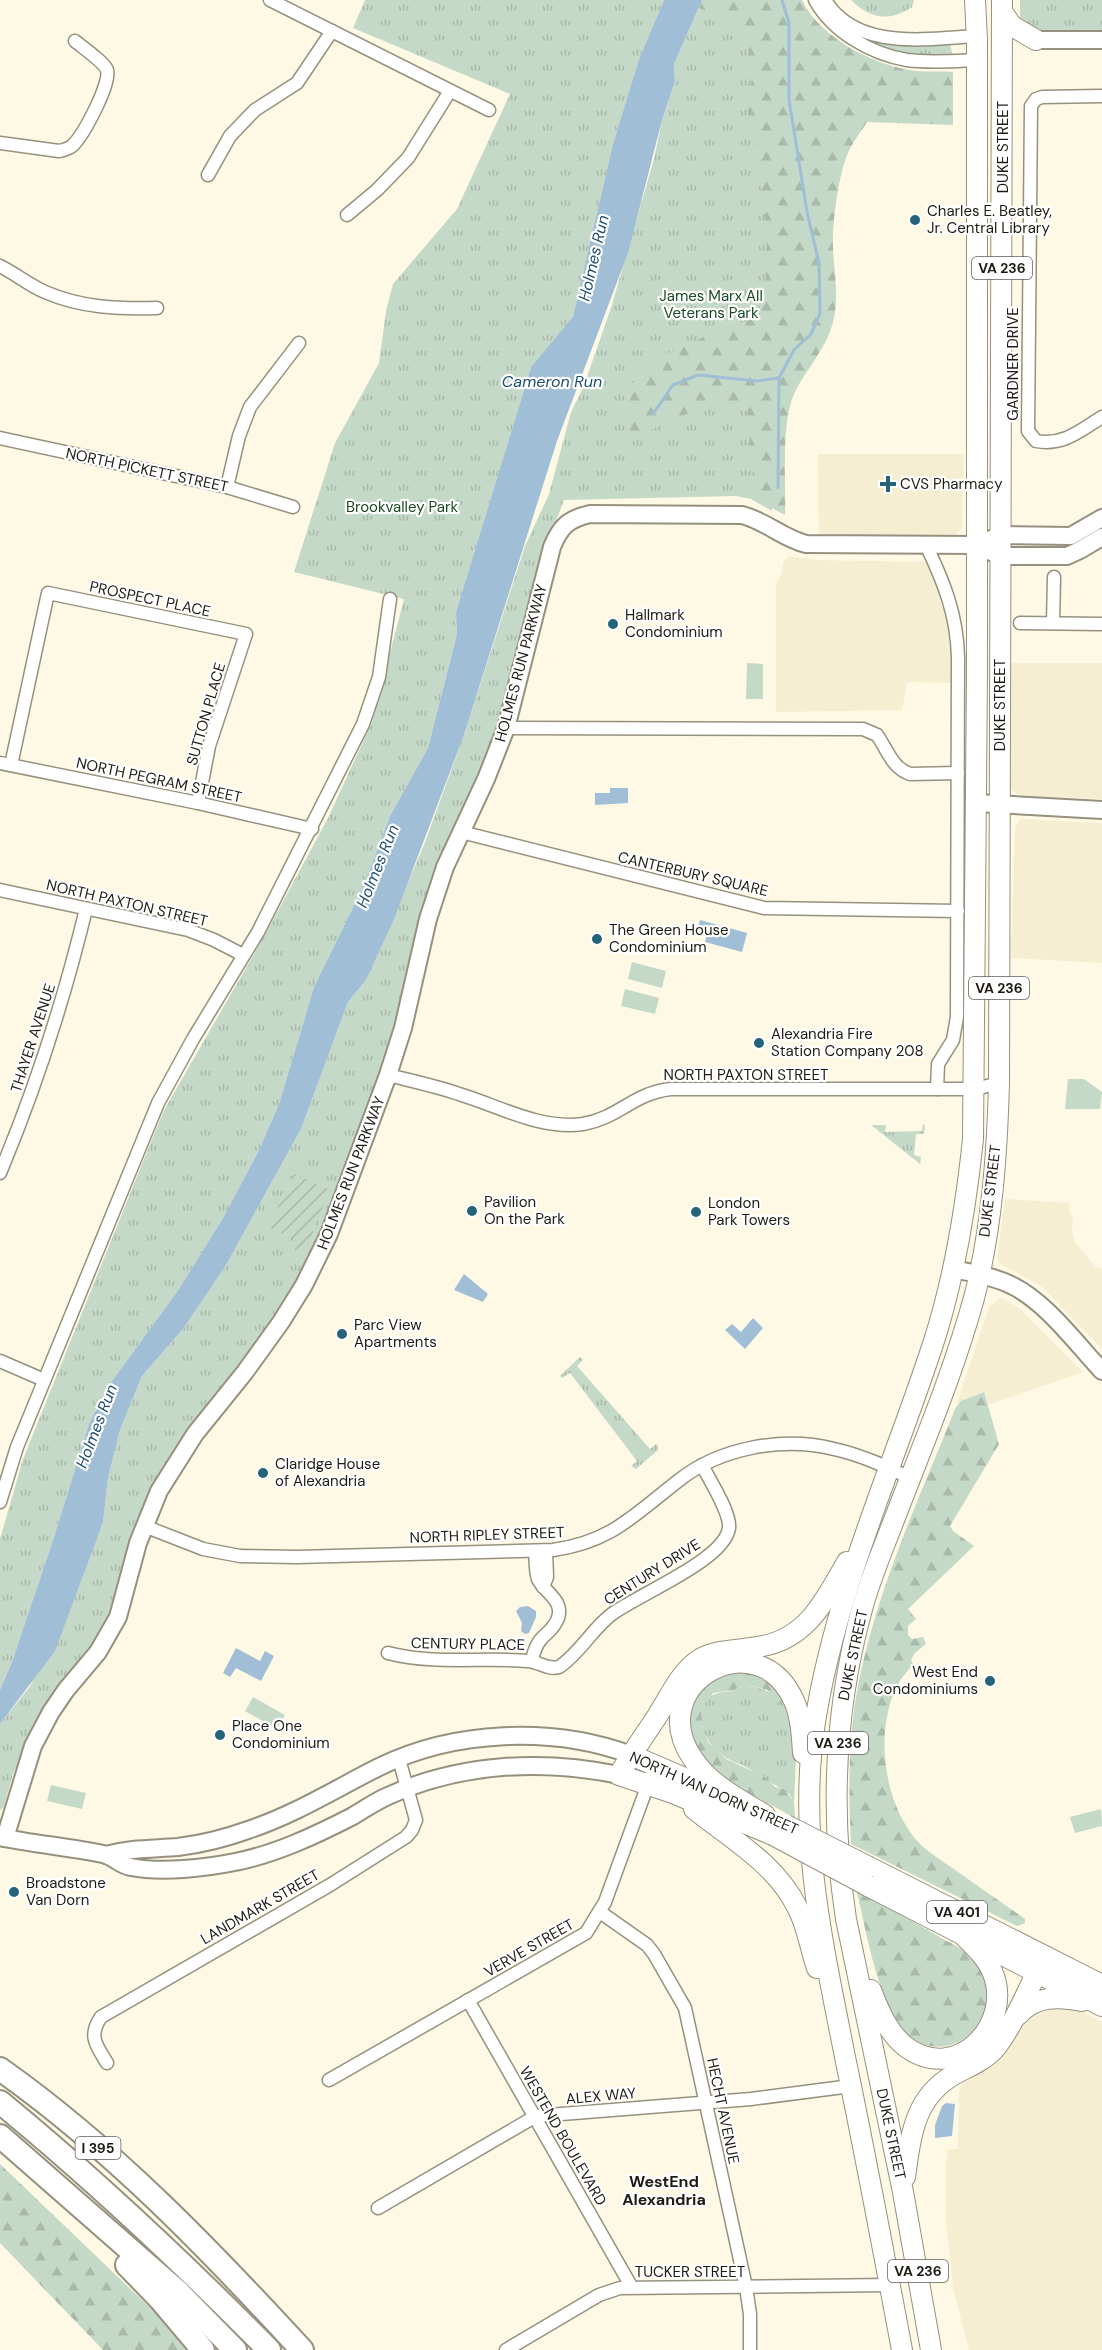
<svg xmlns="http://www.w3.org/2000/svg" width="1102" height="2350" font-family="'DM Sans',sans-serif">
  <defs>
    <pattern id="grass-tufts" width="24" height="20" patternUnits="userSpaceOnUse" patternTransform="scale(1.5)"><rect width="24" height="20" fill="#c5d9c8"/><path d="M3 7l-1-3M5 7V3M7 7l1-3M15 17l-1-3M17 17v-4M19 17l1-3" fill="none" stroke="#a9baab"/></pattern>
    <pattern id="forest-firs" width="22" height="20" patternUnits="userSpaceOnUse" patternTransform="scale(1.5)"><rect width="22" height="20" fill="#c5d9c8"/><path d="M5 1l3.5 6h-7zM16 11l3.5 6h-7z" fill="#a9baab"/></pattern>
    <pattern id="garden-furrows" width="10" height="10" patternUnits="userSpaceOnUse" patternTransform="scale(1.5)"><rect width="10" height="10" fill="#c5d9c8"/><path d="M-1 1l2-2M0 10L10 0M9 11l2-2" fill="none" stroke="#a9baab"/></pattern>
  </defs>
  <rect width="100%" height="100%" fill="#fef9e4"/>
  <g fill="#f5eed2">
    <polygon points="818,454 964,454 962,528 955,536 819,536"/>
    <polygon points="789,556 817,560 926,562 938,586 948,621 951,641 951,683 907,682 902,710 776,712 776,585 781,575 784,561"/>
    <polygon points="1007,663 1102,663 1102,799 1021,796 1013,792 1007,783"/>
    <polygon points="1021,819 1102,823 1102,963 1011,958 1015,827"/>
    <polygon points="1005,1199 1069,1203 1069,1212 1073,1218 1072,1231 1075,1242 1096,1267 1102,1269 1102,1349 1042,1287 999,1263 997,1257"/>
    <polygon points="1000,1298 1006,1300 1019,1308 1083,1372 988,1405 983,1392 961,1401 955,1409 989,1307"/>
    <polygon points="1054,2007 1079,2010 1102,2022 1102,2350 969,2350 953,2288 946,2221 946,2164 948,2149 958,2149 959,2092 963,2081 1030,2016 1041,2010"/>
  </g>
  <g fill="url(#grass-tufts)">
    <polygon points="365,0 664,0 639,59 613,144 573,318 531,367 456,612 457,634 428,748 390,816 364,885 314,987 279,1104 258,1152 223,1218 179,1289 107,1388 89,1424 54,1537 12,1662 0,1690 0,1539 23,1459 163,1112 266,933 328,818 372,722 404,599 294,572 335,443 379,363 386,311 393,284 457,209 510,94 353,28"/>
    <polygon points="702,0 798,0 773,378 772,511 751,499 736,496 564,500 542,559 499,725 479,779 441,857 430,888 398,1024 330,1213 305,1268 273,1326 173,1452 146,1500 108,1618 87,1652 41,1713 13,1774 4,1806 0,1811 0,1724 31,1685 103,1522 108,1478 120,1430 142,1376 183,1329 225,1267 301,1129 348,1002 366,980 424,845 464,735 525,546 549,494 571,412 583,388 611,308 654,159 662,120 675,81 674,64"/>
    <path d="M851 0H914L912 7C889 22 870 19 851 0Z"/>
    <polygon points="1020,0 1102,0 1102,31 1032,31 1020,19"/>
    <polygon points="865,37 950,43 953,57 925,56 890,52 863,40"/>
    <polygon points="923,1124 925,1125 924,1134 916,1134 914,1155 921,1157 920,1164 871,1125 886,1125 885,1132 922,1131"/>
    <polygon points="580,1357 583,1360 577,1366 650,1449 656,1444 658,1446 658,1450 636,1469 631,1466 637,1461 570,1373 562,1378 560,1376"/>
    <path d="M744 1686C762 1685 778 1696 790 1708L796 1757 794 1802C792 1799 791 1797 789 1794 787 1792 745 1766 742 1765 720 1758 702 1741 701 1717 701 1695 715 1693 731 1691 736 1690 740 1687 744 1686Z"/>
  </g>
  <g fill="url(#forest-firs)">
    <path d="M702 0H802C820 38 875 66 916 71 928 72 941 71 953 72V125L867 122C860 133 850 146 846 158 838 179 832 225 833 248 834 269 838 290 835 312 829 353 799 372 790 406 782 437 786 482 785 515L755 499 747 411 724 406 689 413 628 440 622 406 634 382 652 361 719 330 757 318 765 288 767 249 763 196 748 111 752 74 746 34 725 19 699 8Z"/>
    <path d="M984 1392 999 1444 950 1526 953 1531 974 1546 908 1609 916 1619 908 1626V1635L912 1639 923 1637 926 1644 915 1653 911 1660 913 1664C909 1670 903 1676 899 1682 873 1729 883 1807 921 1845 932 1855 946 1863 958 1872 980 1888 1003 1903 1025 1919V1923L1017 1926 851 1844C849 1799 848 1755 854 1711 869 1605 916 1507 955 1409L961 1401Z"/>
    <path d="M744 1671C766 1678 771 1683 784 1702L780 1704 774 1701 768 1690 752 1686H744L734 1690 713 1693 704 1704 701 1711 703 1729 708 1742 726 1759 767 1778 775 1787 784 1789 794 1802 795 1818 727 1781 697 1756 686 1711 712 1676Z"/>
    <path d="M856 1889C885 1905 914 1922 943 1939 953 1945 970 1951 977 1961 980 1964 981 1970 983 1973 1006 2030 936 2074 901 2027 876 1994 866 1929 856 1889Z"/>
    <polygon points="0,2164 165,2322 188,2350 103,2350 0,2243"/>
  </g>
  <polygon fill="url(#garden-furrows)" points="294,1174 329,1189 305,1253 294,1250 298,1241 268,1227"/>
  <g fill="#c5d9c8">
    <polygon points="747,663 763,664 763,699 746,699"/>
    <polygon points="632,962 666,971 662,988 628,979"/>
    <polygon points="625,989 659,998 655,1014 621,1006"/>
    <polygon points="1068,1079 1084,1079 1102,1092 1100,1109 1065,1109"/>
    <polygon points="253,1697 285,1715 277,1729 245,1711"/>
    <polygon points="51,1785 86,1793 82,1809 47,1801"/>
    <polygon points="1101,1809 1102,1826 1075,1833 1070,1817"/>
  </g>
  <g fill="#a0bed6">
    <polygon points="664,0 702,0 674,64 675,81 662,120 628,253 557,441 464,735 394,919 366,980 348,1002 301,1129 225,1267 183,1329 142,1376 120,1430 108,1478 103,1522 55,1651 0,1724 0,1690 12,1662 54,1537 89,1424 107,1388 179,1289 223,1218 258,1152 279,1104 314,987 364,885 390,816 428,748 457,634 456,612 531,367 573,317 613,144 639,59"/>
    <polygon points="610,788 628,788 628,803 595,805 595,793 610,793"/>
    <polygon points="700,920 747,933 742,952 705,942 707,933 697,930"/>
    <polygon points="464,1274 488,1294 483,1302 454,1290"/>
    <polygon points="753,1318 763,1328 745,1349 725,1330 732,1324 741,1332"/>
    <polygon points="528,1606 536,1611 536,1617 529,1633 525,1634 521,1631 522,1623 516,1611 520,1607"/>
    <polygon points="236,1648 260,1661 265,1651 274,1656 261,1681 236,1668 230,1677 223,1673"/>
    <polygon points="946,2103 955,2104 952,2136 935,2138 935,2125 942,2106"/>
  </g>
  <g fill="none" stroke-linecap="round" stroke-linejoin="round">
    <g stroke="#a0bed6" stroke-width="3">
      <polyline points="653,414 673,385 698,375 757,381 778,378"/>
      <polyline points="778,488 779,378 794,350 811,334 820,314 819,263 807,212 789,100 789,23 782,0"/>
    </g>
    <g stroke="#96917e" stroke-width="15">
      <g id="street">
        <polyline points="270,0 489,110"/>
        <path d="M815 0C833 32 871 54 907 60 929 63 954 61 977 60"/>
        <path d="M825 0C856 51 925 39 977 36"/>
        <path d="M1102 96 1042 97 1036 99 1031 106 1028 431 1036 441C1063 446 1080 431 1102 417"/>
        <path d="M0 143 59 151C64 150 68 149 72 146 83 136 111 84 107 70 104 62 82 47 75 41"/>
        <polyline points="208,175 230,136 255,110 297,83 332,31"/>
        <polyline points="347,215 377,190 408,158 450,91"/>
        <path d="M0 266C16 274 29 285 45 292 82 308 118 309 157 308"/>
        <polyline points="0,438 227,487 293,507"/>
        <polyline points="227,487 239,436 250,407 299,343"/>
        <path d="M926 545C944 582 957 615 958 657L957 1017 953 1040 938 1064 937 1089"/>
        <polyline points="1020,623 1102,624"/>
        <polyline points="1053,623 1054,577"/>
        <path d="M506 728 863 729 877 735C887 749 892 768 910 774L958 773"/>
        <polyline points="0,763 198,803 312,829"/>
        <polyline points="11,765 48,593 246,634 209,746 198,803"/>
        <polyline points="461,832 764,908 958,911"/>
        <polyline points="0,890 188,930 214,940 243,955"/>
        <path d="M388 1075C412 1081 436 1086 459 1094 499 1106 540 1130 583 1124 619 1118 633 1093 671 1089H975L999 1083"/>
        <path d="M0 1173C36 1087 64 1000 86 909"/>
        <polyline points="0,1361 44,1380"/>
        <polyline points="0,1502 17,1447 158,1103 193,1039 258,932 363,724 379,677 390,599"/>
        <path d="M144 1526 203 1549 240 1556 297 1557 553 1550C611 1542 634 1515 678 1481 719 1448 782 1436 834 1449 861 1455 885 1466 910 1478"/>
        <polyline points="543,1587 547,1577 546,1551"/>
        <path d="M388 1653C434 1665 482 1657 528 1661 540 1662 547 1670 559 1667 580 1653 592 1629 612 1614 637 1595 725 1560 729 1528 731 1513 709 1479 702 1465"/>
        <path d="M532 1661C537 1632 551 1637 558 1618 564 1600 544 1592 538 1579 535 1571 536 1559 535 1551"/>
        <polyline points="600,1912 647,1945 654,1954 685,2008 746,2287 750,2314 750,2350"/>
        <polyline points="468,2000 631,2286"/>
        <path d="M107 2063C96 2045 88 2036 101 2017L330 1885 406 1837 412 1830 416 1820 399 1759"/>
        <polyline points="329,2080 586,1933 605,1902 655,1765"/>
        <polyline points="378,2208 536,2116 751,2099 851,2086"/>
        <polyline points="506,2350 599,2295 620,2288 890,2285"/>
      </g>
    </g>
    <g stroke="#96917e" stroke-width="20">
      <g id="secondary">
        <polyline points="1036,40 1102,40"/>
        <polyline points="989,551 1000,556 1067,556 1080,550 1102,537"/>
        <polyline points="976,803 1102,810"/>
        <path d="M953 1269C972 1273 993 1276 1011 1285 1045 1301 1076 1343 1102 1371"/>
        <path d="M0 1837C34 1844 69 1847 103 1854 113 1856 121 1866 131 1867 162 1873 205 1868 235 1862 276 1854 316 1835 353 1816 365 1809 376 1801 388 1796 460 1763 543 1759 619 1775"/>
        <path d="M5 1838 33 1746 51 1712 66 1690 98 1652 118 1617 138 1543 159 1491 195 1434 245 1372 281 1322 304 1285 329 1234 388 1075 403 1028 428 919 445 867 486 779 506 728 552 547C560 527 568 519 590 514L742 515C766 521 782 538 806 544L977 545 1001 535 1071 536 1102 518"/>
        <path d="M106 1855C131 1848 153 1849 178 1847 202 1844 226 1838 248 1830 296 1814 335 1789 379 1767 454 1730 553 1726 631 1755"/>
      </g>
    </g>
    <g stroke="#96917e" stroke-width="22">
      <g id="primary">
        <polyline points="1003,13 1012,26 1036,40"/>
        <polyline points="631,1755 717,1792"/>
        <path d="M694 1809C730 1838 776 1864 797 1907 807 1925 810 1948 817 1968"/>
        <path d="M765 1815C739 1799 710 1785 693 1759 641 1684 759 1617 795 1703 801 1719 802 1736 803 1753"/>
        <path d="M773 1835 673 1793 619 1775C630 1756 642 1739 654 1721 668 1701 679 1672 700 1659 720 1648 742 1651 763 1646 809 1637 826 1598 847 1562"/>
        <polyline points="869,1867 1102,1985"/>
        <polyline points="868,1886 1102,2006"/>
        <path d="M871 1990C879 2011 888 2033 906 2047 957 2085 1015 2023 992 1971 986 1957 974 1946 963 1935"/>
        <path d="M1018 2015C1035 1996 1058 1996 1082 2001"/>
        <path d="M905 2177C911 2135 914 2097 955 2074 970 2066 986 2060 997 2046 1017 2019 1029 1986 1045 1956"/>
        <path d="M902 2350C884 2254 866 2158 846 2062 824 1949 797 1838 815 1722 836 1590 893 1467 934 1341 955 1275 966 1207 973 1139L977 672V40L975 0"/>
        <path d="M931 2350 903 2192 846 1919C830 1815 834 1711 862 1609 870 1579 883 1549 894 1520 922 1447 953 1374 974 1298 992 1228 997 1155 999 1083L1002 0"/>
      </g>
    </g>
    <g stroke="#96917e" stroke-width="26">
      <g id="highway">
        <path d="M0 2069C113 2149 209 2249 302 2350"/>
        <path d="M0 2102C95 2180 183 2263 269 2350"/>
        <polyline points="0,2136 177,2291 235,2350"/>
        <polyline points="127,2265 160,2299 203,2350"/>
      </g>
    </g>
    <use href="#street" stroke="#fff" stroke-width="12"/>
    <use href="#secondary" stroke="#fff" stroke-width="16"/>
    <use href="#primary" stroke="#fff" stroke-width="20"/>
    <use href="#highway" stroke="#fff" stroke-width="22"/>
    <g stroke="#96917e" stroke-width="22" stroke-linecap="butt">
      <g id="primary-bridge">
        <polyline points="786,1825 869,1867"/>
        <polyline points="773,1835 868,1886"/>
      </g>
    </g>
    <use href="#primary-bridge" stroke="#fff" stroke-width="20"/>
  </g>
  <g fill="#256379" stroke="#fff" stroke-width="2">
    <circle cx="915" cy="220" r="6"/>
    <path d="M885 475h6v6h6v6h-6v6h-6v-6h-6v-6h6z"/>
    <circle cx="613" cy="624" r="6"/>
    <circle cx="597" cy="939" r="6"/>
    <circle cx="759" cy="1043" r="6"/>
    <circle cx="472" cy="1211" r="6"/>
    <circle cx="696" cy="1212" r="6"/>
    <circle cx="342" cy="1334" r="6"/>
    <circle cx="263" cy="1473" r="6"/>
    <circle cx="990" cy="1681" r="6"/>
    <circle cx="220" cy="1735" r="6"/>
    <circle cx="14" cy="1892" r="6"/>
  </g>
  <g text-anchor="middle" stroke-width="4.5" stroke-linejoin="round" paint-order="stroke">
    <g fill="#fff" stroke="#615f5a" stroke-width="1.5">
      <rect x="972" y="257" width="60" height="22" rx="4.5"/>
      <rect x="969" y="977" width="60" height="22" rx="4.5"/>
      <rect x="808" y="1732" width="60" height="22" rx="4.5"/>
      <rect x="927" y="1901" width="60" height="22" rx="4.5"/>
      <rect x="75.5" y="2137" width="45" height="22" rx="4.5"/>
      <rect x="888" y="2260" width="60" height="22" rx="4.5"/>
    </g>
    <g font-size="14" font-weight="bold" fill="#1d1b13">
      <text x="1002" y="273">VA 236</text>
      <text x="999" y="993">VA 236</text>
      <text x="838" y="1748">VA 236</text>
      <text x="957" y="1917">VA 401</text>
      <text x="98" y="2153">I 395</text>
      <text x="918" y="2276">VA 236</text>
    </g>
    <g font-size="15" fill="#1d1b13" stroke="#fff">
      <text transform="translate(1003 147) rotate(-90)" y="5">DUKE STREET</text>
      <text transform="translate(1013 364) rotate(-90)" y="5">GARDNER DRIVE</text>
      <text transform="translate(147 470) rotate(12)" y="5">NORTH PICKETT STREET</text>
      <text transform="translate(150 599) rotate(12)" y="5">PROSPECT PLACE</text>
      <text transform="translate(521 663) rotate(-75)" y="5">HOLMES RUN PARKWAY</text>
      <text transform="translate(1000 705) rotate(-90)" y="5">DUKE STREET</text>
      <text transform="translate(206 714) rotate(-74)" y="5">SUTTON PLACE</text>
      <text transform="translate(159 780) rotate(12)" y="5">NORTH PEGRAM STREET</text>
      <text transform="translate(693 874) rotate(13)" y="5">CANTERBURY SQUARE</text>
      <text transform="translate(127 903) rotate(13)" y="5">NORTH PAXTON STREET</text>
      <text transform="translate(33 1038) rotate(-72)" y="5">THAYER AVENUE</text>
      <text x="746" y="1080">NORTH PAXTON STREET</text>
      <text transform="translate(351 1173) rotate(-69)" y="5">HOLMES RUN PARKWAY</text>
      <text transform="translate(990 1191) rotate(-83)" y="5">DUKE STREET</text>
      <text transform="translate(487 1535) rotate(-2)" y="5">NORTH RIPLEY STREET</text>
      <text transform="translate(652 1572) rotate(-32)" y="5">CENTURY DRIVE</text>
      <text transform="translate(468 1644) rotate(1)" y="5">CENTURY PLACE</text>
      <text transform="translate(853 1655) rotate(-78)" y="5">DUKE STREET</text>
      <text transform="translate(714 1793) rotate(24)" y="5">NORTH VAN DORN STREET</text>
      <text transform="translate(260 1907) rotate(-30)" y="5">LANDMARK STREET</text>
      <text transform="translate(529 1948) rotate(-30)" y="5">VERVE STREET</text>
      <text transform="translate(601 2096) rotate(-5)" y="5">ALEX WAY</text>
      <text transform="translate(723 2111) rotate(78)" y="5">HECHT AVENUE</text>
      <text transform="translate(891 2134) rotate(78)" y="5">DUKE STREET</text>
      <text transform="translate(563 2136) rotate(60)" y="5">WESTEND BOULEVARD</text>
      <text x="690" y="2277">TUCKER STREET</text>
    </g>
    <g font-size="15" fill="#1d1b13" stroke="#fff" text-anchor="start">
      <text x="927" y="216">Charles E. Beatley,<tspan x="927" dy="17">Jr. Central Library</tspan></text>
      <text x="900" y="489">CVS Pharmacy</text>
      <text x="625" y="620">Hallmark<tspan x="625" dy="17">Condominium</tspan></text>
      <text x="609" y="935">The Green House<tspan x="609" dy="17">Condominium</tspan></text>
      <text x="771" y="1039">Alexandria Fire<tspan x="771" dy="17">Station Company 208</tspan></text>
      <text x="484" y="1207">Pavilion<tspan x="484" dy="17">On the Park</tspan></text>
      <text x="708" y="1208">London<tspan x="708" dy="17">Park Towers</tspan></text>
      <text x="354" y="1330">Parc View<tspan x="354" dy="17">Apartments</tspan></text>
      <text x="275" y="1469">Claridge House<tspan x="275" dy="17">of Alexandria</tspan></text>
      <text x="978" y="1677" text-anchor="end">West End<tspan x="978" dy="17">Condominiums</tspan></text>
      <text x="232" y="1731">Place One<tspan x="232" dy="17">Condominium</tspan></text>
      <text x="26" y="1888">Broadstone<tspan x="26" dy="17">Van Dorn</tspan></text>
    </g>
    <g font-size="15" fill="#1a4724" stroke="#fff">
      <text x="711" y="301">James Marx All<tspan x="711" dy="17">Veterans Park</tspan></text>
      <text x="402" y="512">Brookvalley Park</text>
    </g>
    <g font-size="16" font-style="italic" fill="#1c4d6f" stroke="#fff">
      <text transform="translate(593 258) rotate(-77)" y="6">Holmes Run</text>
      <text x="552" y="387">Cameron Run</text>
      <text transform="translate(377 866) rotate(-68)" y="6">Holmes Run</text>
      <text transform="translate(96 1426) rotate(-69)" y="6">Holmes Run</text>
    </g>
    <g font-size="16" font-weight="bold" fill="#1d1b13" stroke="#fff">
      <text x="664" y="2187">WestEnd<tspan x="664" dy="18">Alexandria</tspan></text>
    </g>
  </g>
</svg>
